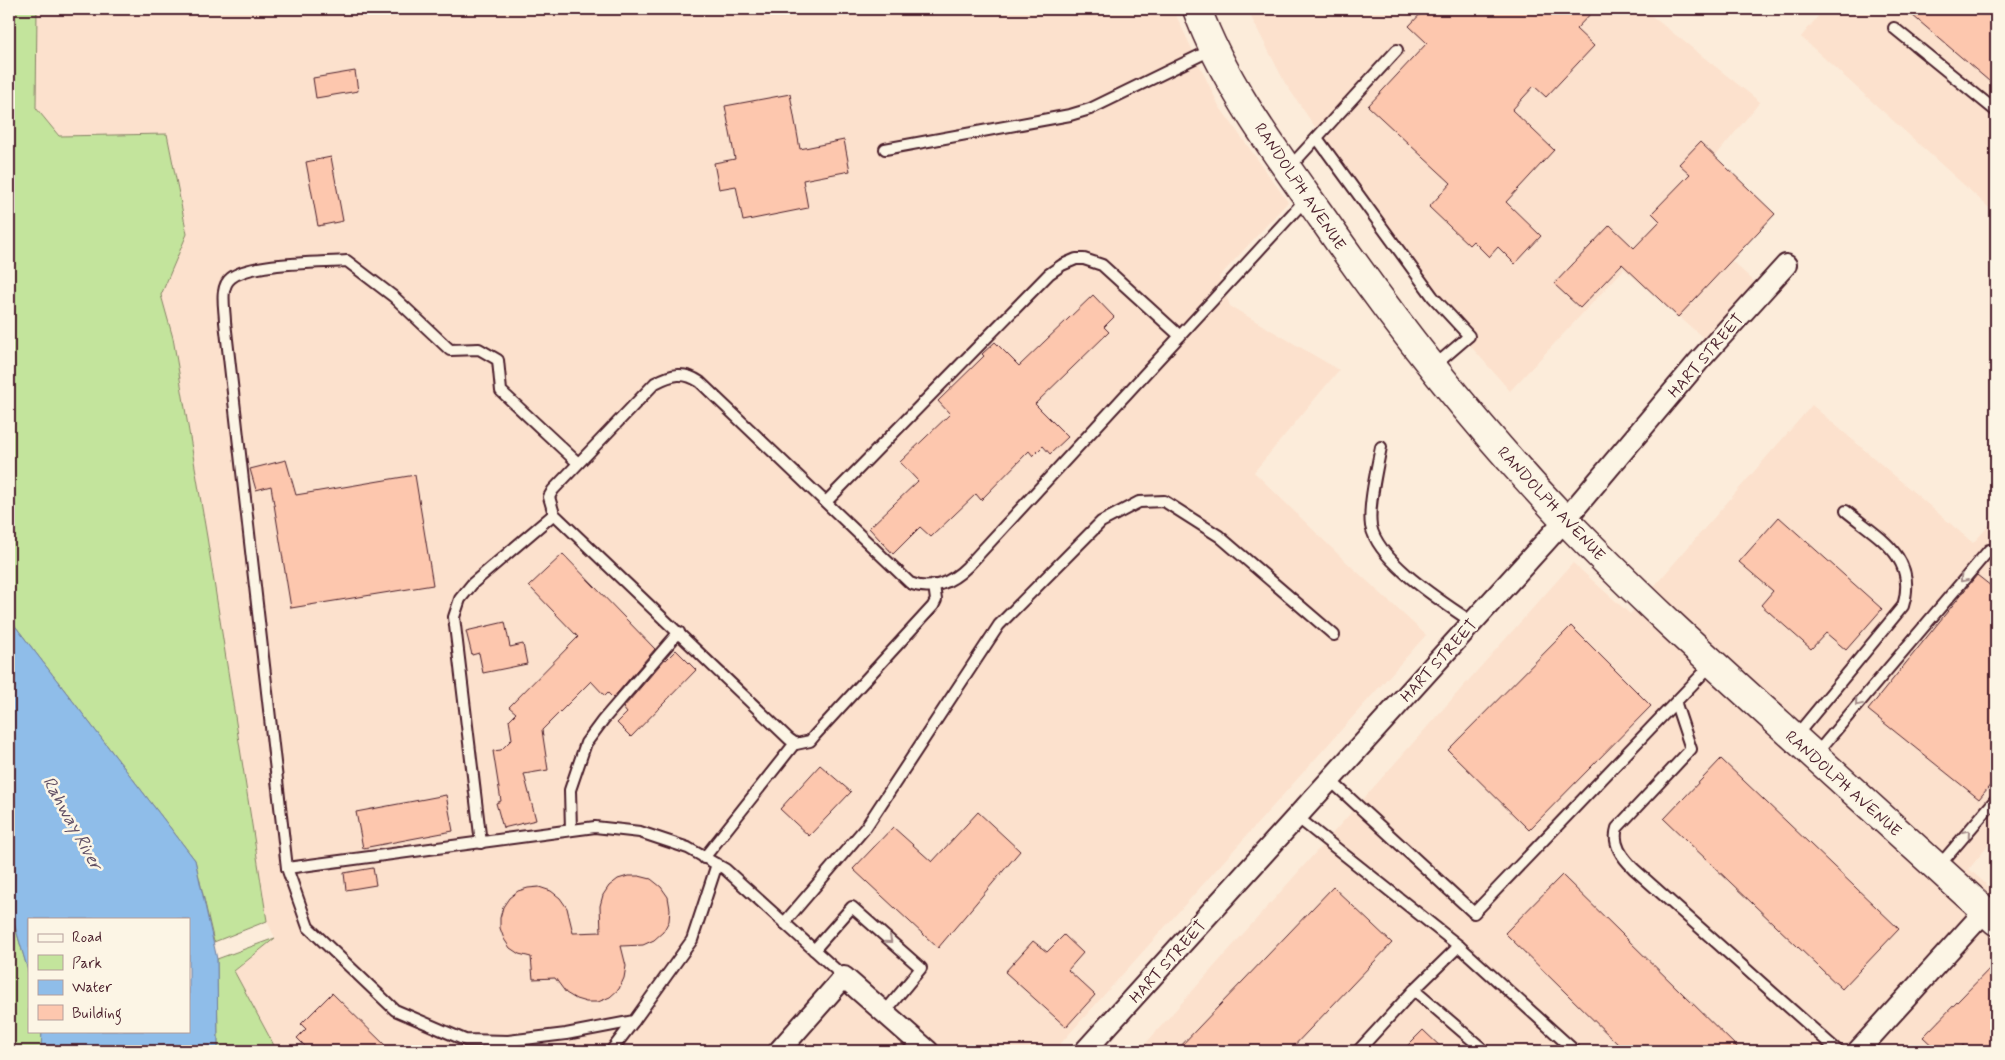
<svg xmlns="http://www.w3.org/2000/svg" width="2005" height="1060" font-family="Mynerve,sans-serif">
  <rect width="100%" height="100%" fill="#fcecda"/>
  <filter id="ink" filterUnits="userSpaceOnUse"><feTurbulence type="fractalNoise" baseFrequency=".02" numOctaves="2"/><feDisplacementMap in="SourceGraphic" scale="10" xChannelSelector="R" yChannelSelector="G"/><feConvolveMatrix kernelMatrix="1 2 1 2 8 2 1 2 1" color-interpolation-filters="sRGB"/></filter>
  <g filter="url(#ink)">
    <g fill="#fce1cd">
      <polygon points="37,9 1173,9 1219,106 1288,202 1219,277 1230,306 1339,370 1254,472 1342,558 1426,635 1054,1051 277,1051 234,971 275,938 267,921 207,537 173,338 161,295 187,234 167,134 59,136 36,108"/>
      <polygon points="1247,9 1643,9 1760,102 1673,208 1756,283 1707,341 1624,269 1510,391 1446,318 1285,83"/>
      <polygon points="1824,9 1996,9 1996,214 1801,37"/>
      <polygon points="1812,405 1973,543 1996,518 1996,836 1969,869 1996,893 1996,1051 1139,1051 1573,563 1630,614"/>
    </g>
    <g fill="#c3e49c" stroke="#868264">
      <polygon points="9,9 37,9 36,108 59,136 167,134 187,234 161,295 173,338 207,537 267,921 214,942 195,860 9,618"/>
      <polygon points="9,906 29,974 29,1031 42,1031 41,1051 9,1051"/>
      <polygon points="275,938 234,971 277,1051 218,1051 217,959"/>
    </g>
    <polygon fill="#8fbde9" stroke="#737e9d" points="9,618 195,860 217,959 218,1051 41,1051 42,1031 189,1031 189,919 29,919 29,974 9,906"/>
    <g fill="#fdc7ae" stroke="#4a1f2b">
      <polygon points="1425,9 1595,9 1576,29 1594,46 1546,97 1534,86 1512,110 1554,150 1506,202 1541,236 1515,264 1498,247 1489,257 1473,241 1469,245 1429,207 1451,183 1368,106 1427,43 1409,26"/>
      <polygon points="1905,9 1996,9 1996,87"/>
      <polygon points="355,71 358,91 316,98 313,78"/>
      <polygon points="790,94 800,149 844,140 850,171 803,180 808,208 743,221 736,186 719,189 714,163 735,159 725,106"/>
      <polygon points="1700,142 1775,214 1678,317 1622,264 1580,308 1554,284 1610,225 1634,248 1660,221 1652,213 1690,174 1679,164"/>
      <polygon points="331,157 343,221 318,226 306,162"/>
      <polygon points="1093,295 1114,317 1104,327 1109,332 1035,404 1068,437 1050,454 1043,446 1033,456 1029,451 981,500 976,494 931,537 920,527 893,554 869,528 918,481 900,462 950,414 938,401 984,356 982,354 995,342 1019,366"/>
      <polygon points="286,460 296,495 415,475 433,585 291,608 271,486 256,490 250,469"/>
      <polygon points="1779,517 1882,609 1846,650 1826,633 1811,649 1761,605 1773,591 1739,562"/>
      <polygon points="563,554 655,649 613,698 608,693 605,696 591,681 542,730 548,770 524,774 536,820 503,828 496,803 501,801 493,751 501,750 512,739 509,720 516,713 509,707 578,637 529,586"/>
      <polygon points="1977,575 1996,590 1996,778 1979,799 1868,710"/>
      <polygon points="505,622 510,647 523,644 527,664 483,673 479,653 472,655 466,631"/>
      <polygon points="1571,626 1651,706 1529,830 1448,750"/>
      <polygon points="676,650 696,670 631,737 617,723 627,713 623,708 665,659 666,660"/>
      <polygon points="1721,759 1899,929 1842,989 1664,819"/>
      <polygon points="820,765 851,792 809,836 780,809"/>
      <polygon points="446,795 453,831 363,848 356,812"/>
      <polygon points="978,812 1020,851 938,948 853,869 893,827 932,862"/>
      <polygon points="373,868 376,885 346,890 344,873"/>
      <polygon points="1562,875 1741,1051 1625,1051 1505,933"/>
      <polygon points="628,876 639,876 651,879 661,887 668,897 670,909 669,921 663,932 654,940 643,945 621,946 626,966 624,978 619,989 610,997 598,1002 586,1002 576,999 566,993 555,978 533,979 531,957 519,954 510,948 504,939 500,928 500,918 503,907 509,898 518,891 528,888 539,887 551,891 560,898 567,908 573,933 601,932 600,906 603,895 609,886 618,879"/>
      <polygon points="1333,887 1392,943 1289,1051 1176,1051"/>
      <polygon points="1064,935 1083,953 1068,970 1095,995 1066,1027 1005,972 1033,941 1047,952"/>
      <polygon points="1996,962 1996,1051 1970,1051 1963,1045 1957,1051 1938,1051 1923,1037"/>
      <polygon points="332,993 391,1051 310,1051 297,1038 306,1029 301,1024"/>
      <polygon points="1423,1030 1445,1051 1402,1051"/>
    </g>
    <g fill="none" stroke-linecap="round" stroke-linejoin="round">
      <g stroke="#4a1f2b" stroke-width="14">
        <g id="service">
          <polyline points="1894,28 1996,111"/>
          <polyline points="1317,138 1433,297 1469,336 1433,367"/>
          <polyline points="885,149 1070,115 1090,109 1213,49"/>
          <polyline points="1289,168 1397,50"/>
          <path d="M1381 447C1377 468 1368 506 1371 526 1378 562 1443 602 1472 622"/>
          <polyline points="826,502 1049,274 1062,265 1076,259 1084,259 1102,265 1180,336"/>
          <path d="M934 585 936 600 933 606 815 735 810 741 796 744 789 739 554 514 549 497 553 490 655 383C672 374 684 371 700 382L910 583C931 592 952 582 967 567L1307 198"/>
          <path d="M1676 704 1691 749 1617 828C1612 844 1622 857 1634 869L1838 1051"/>
          <path d="M1795 737 1903 606C1918 557 1879 538 1846 511"/>
          <polyline points="1815,755 1989,550 1996,556"/>
          <polyline points="1330,780 1474,913 1712,664"/>
          <polyline points="1297,817 1459,946 1575,1051"/>
          <polyline points="571,830 570,790 586,743 603,720 679,632"/>
          <polyline points="481,843 454,617 460,599 473,583 554,514"/>
          <polyline points="704,858 795,743"/>
          <polyline points="717,864 692,940 634,1021 566,1034 508,1041 465,1040 395,1010 308,927 287,868 595,827 640,832 688,848 725,869 844,977"/>
          <polyline points="1938,867 1996,799"/>
          <path d="M287 868 225 322C225 309 219 287 231 278 250 262 321 263 347 261L394 297 450 350 479 349 498 360 501 391 578 463"/>
          <polyline points="784,923 866,827 999,625 1101,522 1139,502 1164,501 1219,536 1334,635"/>
          <polyline points="814,950 852,907 921,968 884,1013"/>
          <polyline points="1414,990 1485,1051"/>
          <polyline points="611,1051 634,1021"/>
          <polyline points="1358,1051 1414,990 1459,946"/>
        </g>
      </g>
      <g stroke="#4a1f2b" stroke-width="24">
        <g id="minor">
          <polyline points="779,1051 844,977 928,1051"/>
          <polyline points="1085,1051 1565,520 1698,362 1786,265"/>
          <polyline points="1858,1051 1985,911"/>
        </g>
      </g>
      <g stroke="#4a1f2b" stroke-width="31">
        <path id="secondary" d="M1197 9C1224 84 1277 154 1323 219 1396 325 1476 426 1565 520 1634 592 1709 660 1783 727 1854 792 1925 857 1996 921"/>
      </g>
      <use href="#service" stroke="#fcf5e5" stroke-width="10"/>
      <use href="#minor" stroke="#fcf5e5" stroke-width="20"/>
      <use href="#secondary" stroke="#fcf5e5" stroke-width="28"/>
    </g>
    <defs><path id="oneway-chevron" d="M-2-3.5L2.5 0L-2 3.5" fill="none" stroke-width="1.6" stroke-linecap="round" stroke-linejoin="round" transform="scale(1.25)"/></defs>
    <g stroke="#a38a88">
      <use href="#oneway-chevron" transform="translate(1963 579) rotate(131)"/>
      <use href="#oneway-chevron" transform="translate(1858 703) rotate(130)"/>
      <use href="#oneway-chevron" transform="translate(1967 833) rotate(-49)"/>
      <use href="#oneway-chevron" transform="translate(889 940) rotate(41)"/>
    </g>
  </g>
  <g text-anchor="middle" stroke-width="5" stroke-linejoin="round" paint-order="stroke">
    <g font-size="16" fill="#4a1f2b" stroke="#fcf5e5">
      <text transform="translate(1301 186) rotate(56)" y="6">RANDOLPH AVENUE</text>
      <text transform="translate(1705 355) rotate(-49)" y="6">HART STREET</text>
      <text transform="translate(1552 503) rotate(47)" y="6">RANDOLPH AVENUE</text>
      <text transform="translate(1438 660) rotate(-48)" y="6">HART STREET</text>
      <text transform="translate(1844 783) rotate(42)" y="6">RANDOLPH AVENUE</text>
      <text transform="translate(1167 961) rotate(-48)" y="6">HART STREET</text>
    </g>
    <g font-size="18" font-style="italic" fill="#5f4e64" stroke="#fcf5e5">
      <text transform="translate(73 823) rotate(61)" y="6">Rahway River</text>
    </g>
  </g>
  <rect width="2005" height="1060" fill="none" stroke="#fcf5e5" stroke-width="30"/>
  <rect x="15" y="15" width="1975" height="1030" fill="none" stroke="#4a1f2b" stroke-width="2" filter="url(#ink)"/>
  <rect x="28" y="918" width="162" height="115" fill="#fcf5e5" stroke="#b59f9b"/>
  <rect x="38" y="934" width="25" height="8" fill="#fcf5e5" stroke="#b59f9b"/>
  <text x="72" y="942" font-size="15" fill="#4a1f2b">Road</text>
  <rect x="38" y="955" width="25" height="15" fill="#c3e49c" stroke="#b59f9b"/>
  <text x="72" y="968" font-size="15" fill="#4a1f2b">Park</text>
  <rect x="38" y="980" width="25" height="15" fill="#8fbde9" stroke="#b59f9b"/>
  <text x="72" y="992" font-size="15" fill="#4a1f2b">Water</text>
  <rect x="38" y="1005" width="25" height="15" fill="#fdc7ae" stroke="#b59f9b"/>
  <text x="72" y="1018" font-size="15" fill="#4a1f2b">Building</text>
</svg>
